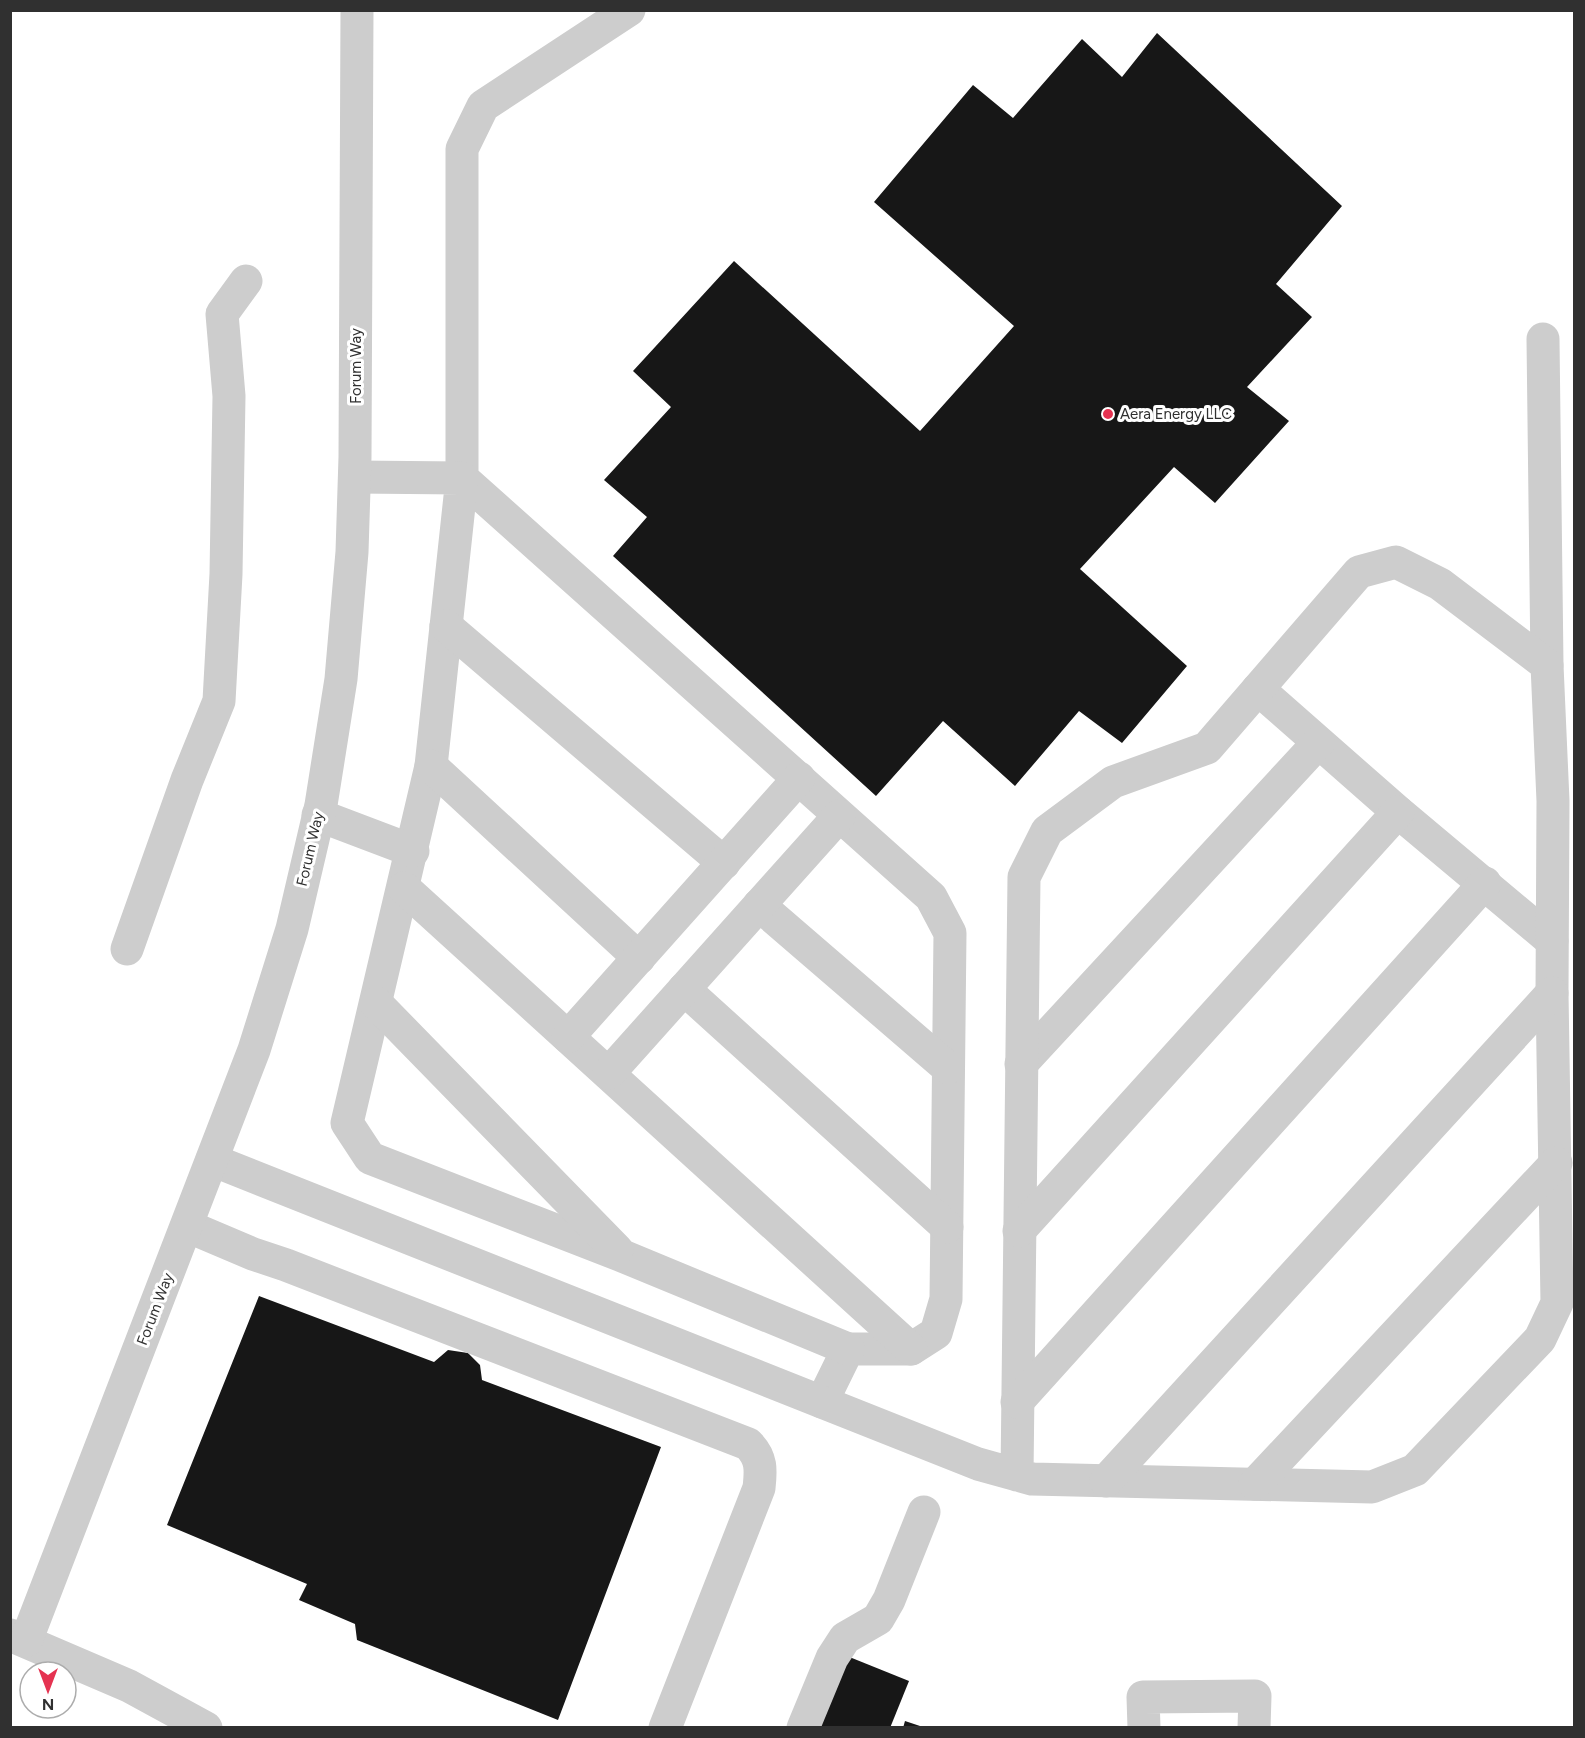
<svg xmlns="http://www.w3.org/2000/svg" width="1585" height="1738" font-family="Figtree,sans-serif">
  <rect width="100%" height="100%" fill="#fff"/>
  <g fill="#171717">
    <polygon points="1157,33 1342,206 1276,284 1312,317 1247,387 1289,421 1215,503 1174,467 1080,569 1187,666 1122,743 1079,711 1015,786 943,721 876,796 613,556 647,517 604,480 671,407 633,371 734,261 920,431 1014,326 874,202 973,85 1013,118 1082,39 1122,77"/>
    <polygon points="259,1296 434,1362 448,1350 468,1353 480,1365 482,1380 661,1447 558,1720 357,1640 355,1624 299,1600 307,1584 167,1525"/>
    <polygon points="842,1654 909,1681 890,1728 815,1728"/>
    <polygon points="905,1721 923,1727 922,1728 903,1728"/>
  </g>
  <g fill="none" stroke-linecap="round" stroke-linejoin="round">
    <g stroke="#cdcdcd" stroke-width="33">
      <polyline points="629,10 483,106 462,149 462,478 931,897 950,933 946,1299 936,1333 911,1349 848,1349 822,1402"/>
      <polyline points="1543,339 1547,665"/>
      <polyline points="355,477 462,478 431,766 347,1123 370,1158 625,1257 848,1349"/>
      <polyline points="446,626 724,863"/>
      <polyline points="1258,689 1398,812 1552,941"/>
      <polyline points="431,766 639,958"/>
      <polyline points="318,815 413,851"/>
      <polyline points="404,888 911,1349"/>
      <polyline points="759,905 948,1068"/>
      <polyline points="127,949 187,780 219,701 226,574 229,396 222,314 246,281"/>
      <polyline points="684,989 947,1227"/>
      <polyline points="376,1003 617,1250"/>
      <polyline points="568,1037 799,778"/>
      <polyline points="1021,1064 1318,743"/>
      <polyline points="609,1073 839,816"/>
      <polyline points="212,1160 978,1464 1032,1479 1372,1487 1415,1470 1540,1339 1557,1303 1552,993 1553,801 1547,665 1440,584 1396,562 1359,572 1207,748 1113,782 1047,831 1024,877 1017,1475"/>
      <path d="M187 1226 253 1254 286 1265 748 1444C762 1458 761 1470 759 1488L665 1728"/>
      <polyline points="1019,1231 1398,812"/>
      <polyline points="1017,1402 1485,883"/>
      <polyline points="1106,1481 1552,993"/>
      <polyline points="1255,1484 1556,1163"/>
      <polyline points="10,1635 129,1686 206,1728"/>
      <polyline points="26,1641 254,1050 292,929 321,805 341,679 352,552 355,457 357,10"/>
      <polyline points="803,1728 832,1658 845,1638 878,1619 889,1600 924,1512"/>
      <polyline points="1144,1728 1143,1697 1255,1696 1254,1728"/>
    </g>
  </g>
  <circle fill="#e53351" stroke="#fff" stroke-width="2" cx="1108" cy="414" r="6"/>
  <g text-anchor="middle" stroke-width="6" stroke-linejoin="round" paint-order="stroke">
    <g font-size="15" fill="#303030" stroke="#fff">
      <text transform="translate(356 366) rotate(-90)" y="5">Forum Way</text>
      <text transform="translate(310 849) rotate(-77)" y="5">Forum Way</text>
      <text transform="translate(155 1309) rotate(-69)" y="5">Forum Way</text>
    </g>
    <g font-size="15" fill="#303030" stroke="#fff" text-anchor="start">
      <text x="1120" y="419">Aera Energy LLC</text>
    </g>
  </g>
  <rect width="1585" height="1738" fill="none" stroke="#303030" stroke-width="24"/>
  <g transform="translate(48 1690) rotate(180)"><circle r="28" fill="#ffffff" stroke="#acacac" stroke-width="1.5"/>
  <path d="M0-4.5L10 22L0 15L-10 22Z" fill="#e53351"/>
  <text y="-9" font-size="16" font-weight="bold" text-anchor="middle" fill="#303030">N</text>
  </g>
</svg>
